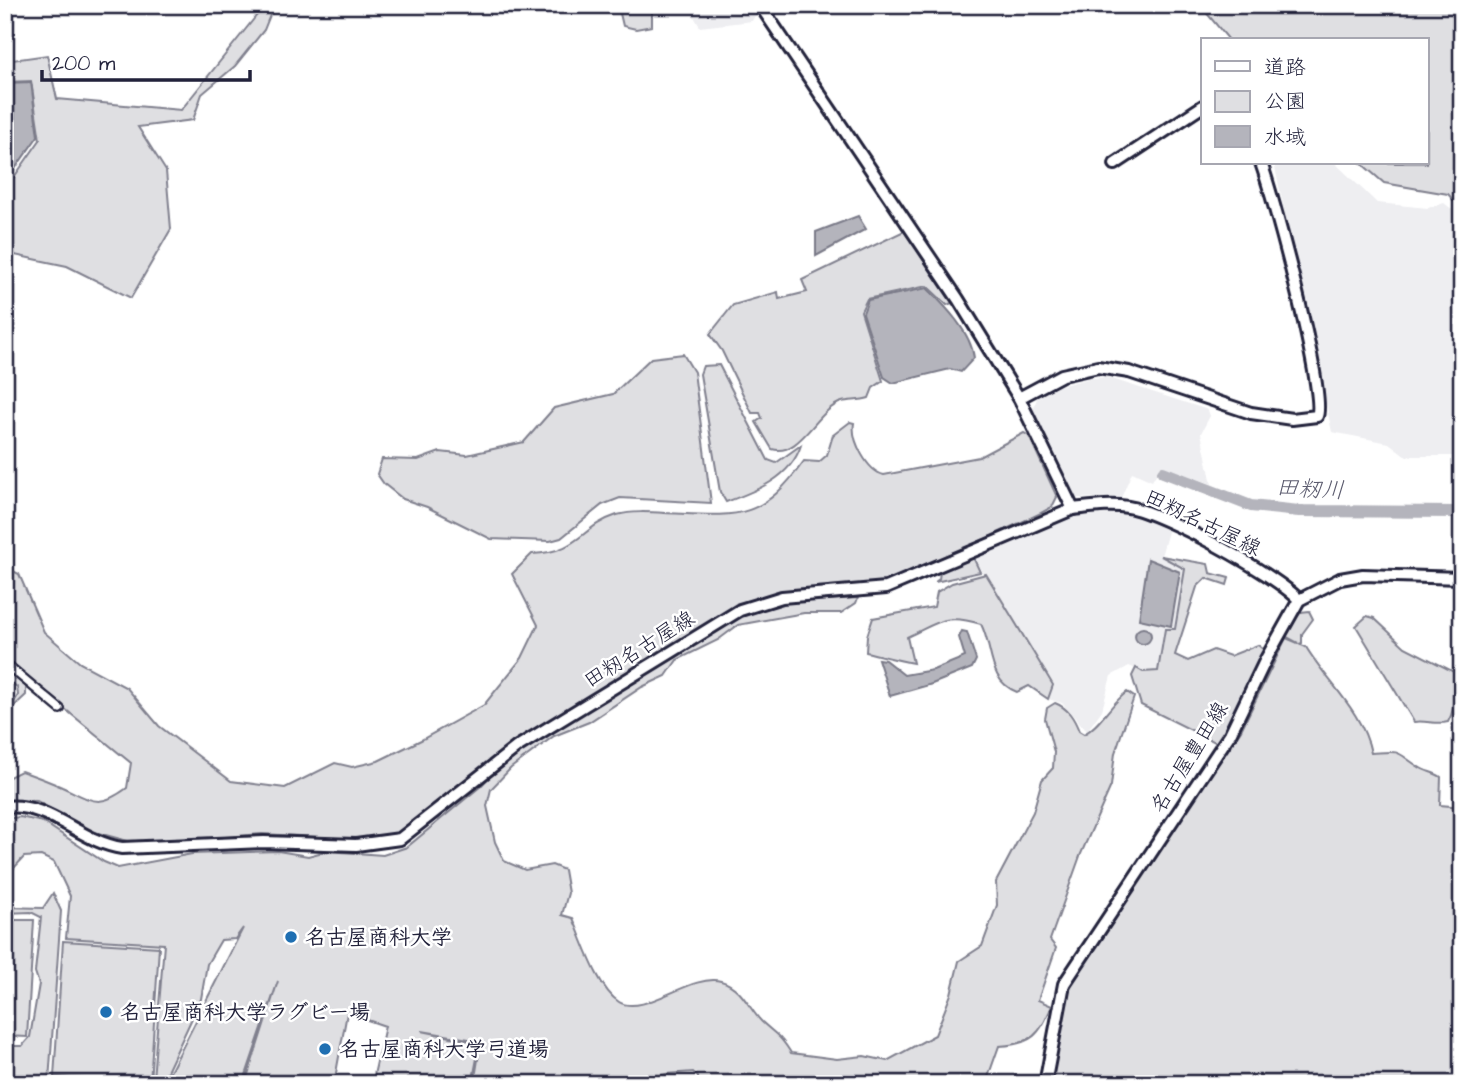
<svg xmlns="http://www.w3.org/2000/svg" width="1467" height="1089" font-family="'Architects Daughter','Klee One',sans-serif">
  <rect width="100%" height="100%" fill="#fff"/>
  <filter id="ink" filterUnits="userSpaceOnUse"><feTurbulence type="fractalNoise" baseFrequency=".0143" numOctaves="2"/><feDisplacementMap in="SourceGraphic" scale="14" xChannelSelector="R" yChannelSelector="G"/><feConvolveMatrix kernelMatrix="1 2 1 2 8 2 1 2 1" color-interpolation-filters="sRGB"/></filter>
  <g filter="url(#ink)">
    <g fill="#eeeef1">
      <polygon points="645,5 752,5 757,12 752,21 700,27 688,6 655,10"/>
      <polygon points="1274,163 1335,163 1377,203 1428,208 1444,203 1462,217 1462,456 1406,456 1389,443 1332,432"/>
      <polygon points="1106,377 1208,410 1210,416 1201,433 1212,484 1161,466 1152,481 1132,472 1121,498 1075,498 1033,410 1037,398 1059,386 1090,378"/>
      <polygon points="1112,513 1135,516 1169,528 1161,556 1185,569 1175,630 1165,629 1158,671 1143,672 1129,666 1111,676 1102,710 1087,731 1062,703 1048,699 1053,685 973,557 1037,529 1080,515"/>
    </g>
    <g fill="#dfdfe2" stroke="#80808e" stroke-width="2">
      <polygon points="265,5 274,5 264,30 235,66 202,94 193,120 138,127 166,171 171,229 131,298 67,266 5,253 5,190 40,140 31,81 5,82 5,61 47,55 57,99 181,110"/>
      <polygon points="618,5 652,8 652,26 636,29 623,26"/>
      <polygon points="1200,5 1462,5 1462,210 1448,194 1384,183 1361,163 1427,163 1427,40 1229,40"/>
      <path d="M904 231 952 303 947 305 927 286 867 299 861 311 883 381 873 388 869 398C860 401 850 400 842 402 817 409 800 458 772 449L756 422 762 418 760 413H752L722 351 710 334 733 305 778 292 779 299 807 292 802 280Z"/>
      <polygon points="683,354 694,372 711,503 620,498 602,505 561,538 550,541 491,539 427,507 403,499 384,484 377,474 382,459 418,460 440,452 467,455 524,442 554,408 613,394 651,358"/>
      <path d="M719 365 768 460 776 463 801 445C791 478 756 491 726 502L720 492 700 374 703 366Z"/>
      <path d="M850 422 854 423C851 440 867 471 884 475L979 457 1024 433 1029 436 1057 497 1052 507 1041 513 909 574 885 582 784 591 752 600 721 615 494 757 438 805 396 835 374 840 262 834 163 842 128 841 87 830 37 801 5 800V779L21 771C35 776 49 781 62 787 92 800 97 810 127 788L131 763 5 660V567L19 574 44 632 80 663 127 688 159 726 231 781 285 788 335 763 352 767 378 761 421 740 484 705 522 658 538 625 512 574 532 554C580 552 580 527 617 515 632 511 649 512 665 513 735 516 760 523 804 461L819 462 827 455 833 435Z"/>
      <polygon points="1161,556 1208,564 1210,573 1229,578 1227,585 1206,578 1197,587 1175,655 1188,661 1213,650 1230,656 1258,645 1265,651 1219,744 1141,705 1132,676 1136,668 1143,672 1158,671 1165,629 1175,629 1185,569"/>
      <polygon points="973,557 980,572 935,582 939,579 940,572"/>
      <path d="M986 574 1053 685 1048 699 1029 686 1017 692C987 680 994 650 981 624 945 613 940 622 907 637L913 663C897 660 882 656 866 652L867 636 873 618 934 607 937 592 952 583Z"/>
      <path d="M858 598 856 603 841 613H804L738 625 718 640 677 660 666 676 642 687 589 722 554 736 511 768 491 789 487 806 495 842 504 861 525 870 552 865 564 870 568 893 562 915 573 918C583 941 598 989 619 1002 644 1017 691 973 721 981 742 987 749 1009 762 1022 776 1035 780 1035 791 1053L837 1059 864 1056 887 1061 935 1035 951 994 959 961 982 946 997 905 996 882 1033 812 1042 780 1053 768 1054 752 1045 719 1047 708 1055 703C1068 708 1074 718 1079 731L1084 734C1101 725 1110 704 1127 692L1134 697 1115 753 1111 786 1080 856 1050 940 1056 948 1038 1000 1052 1006C1039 1035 1033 1044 999 1046L988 1077 994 1084H698V1077L693 1072 666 1074 631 1084H474L481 1041 422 1031 480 1043 472 1084H372L385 1026 347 1013 334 1084H245L278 981 243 1084H168L165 1082 243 928 235 939 221 940 207 964 201 999 164 1078 153 1079 164 944 66 938 70 896 54 862 41 856 24 857 5 878V819L20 817 43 822 104 862 118 868 192 854 278 851 308 856 327 851 383 855 407 847 481 786 501 764 730 621 759 608 778 603Z"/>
      <path d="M1309 611 1313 619 1302 634V643L1299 644 1306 647C1327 682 1363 712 1371 753 1404 751 1393 750 1419 767 1426 772 1434 772 1441 777L1440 805 1462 807V1084H1048L1067 991 1082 962 1241 730 1286 638 1298 643 1285 636 1287 629 1301 612Z"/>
      <path d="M1367 616 1374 618 1405 647 1458 674C1453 691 1457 706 1448 722 1435 725 1426 720 1414 722L1356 626Z"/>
      <polygon points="5,666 26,685 26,695 10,710 18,695 17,687 5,678"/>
      <polygon points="53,893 61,911 49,1081 5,1073 5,1046 22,1046 30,1037 39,984 35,972 41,917 31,912 5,913 5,907 43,908"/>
      <polygon points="5,920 34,920 27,1037 5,1036"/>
      <polygon points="63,941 159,947 150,1083 54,1077"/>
    </g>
    <g fill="#b4b4bc" stroke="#7a7a88" stroke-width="2">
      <polygon points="31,82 38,136 5,183 5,83"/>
      <polygon points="858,216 866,229 816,256 816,232"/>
      <path d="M927 288C945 306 971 332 974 358L961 372 950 369 893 383 884 377 863 313 868 300Z"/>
      <polygon points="1148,559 1180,572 1171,626 1139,619"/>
      <circle cx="1143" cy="636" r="8"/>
      <polygon points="962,631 967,632 976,660 972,668 932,684 890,696 878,659 885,660 904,675 933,670 965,657 959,637"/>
    </g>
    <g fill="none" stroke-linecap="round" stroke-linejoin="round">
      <polyline stroke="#b4b4bc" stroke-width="12" points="1163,472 1251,506 1299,511 1462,512"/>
      <g stroke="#22223b" stroke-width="12">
        <polyline id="street" points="5,663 60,709"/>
      </g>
      <g stroke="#22223b" stroke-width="16">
        <g id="secondary">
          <polyline points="760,5 958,299 1019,398 1073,509"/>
          <polyline points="1115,164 1203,106"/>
          <path d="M1019 398 1062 375 1098 367 1129 372 1251 413 1292 419 1317 416C1327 395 1273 195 1261 163"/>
          <path d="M5 807C50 802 80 842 122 848L264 842 356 845 400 839 517 747 740 610 782 597 886 588 1073 509C1092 507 1109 504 1128 507 1161 512 1277 575 1299 600"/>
        </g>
      </g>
      <g stroke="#22223b" stroke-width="16">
        <polyline id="primary" points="1045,1084 1064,984 1230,734 1266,659 1299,600 1340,579 1363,575 1462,578"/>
      </g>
      <use href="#street" stroke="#fff" stroke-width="7"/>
      <use href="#secondary" stroke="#fff" stroke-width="10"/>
      <use href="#primary" stroke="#fff" stroke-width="10"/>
    </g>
  </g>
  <g fill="#1f6fb2" stroke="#fff" stroke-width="2.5">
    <circle cx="291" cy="937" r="7"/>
    <circle cx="106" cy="1012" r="7"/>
    <circle cx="325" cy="1049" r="7"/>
  </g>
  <g text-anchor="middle" stroke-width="5" stroke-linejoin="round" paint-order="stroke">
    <g font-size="21" fill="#22223b" stroke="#fff">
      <text transform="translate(1203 522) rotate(26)" y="7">田籾名古屋線</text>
      <text transform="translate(639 649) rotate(-32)" y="7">田籾名古屋線</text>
      <text transform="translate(1189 757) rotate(-58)" y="7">名古屋豊田線</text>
    </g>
    <g font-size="21" font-weight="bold" fill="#22223b" stroke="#fff" text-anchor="start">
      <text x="305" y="944">名古屋商科大学</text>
      <text x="120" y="1019">名古屋商科大学ラグビー場</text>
      <text x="339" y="1056">名古屋商科大学弓道場</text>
    </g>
    <g font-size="23" font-style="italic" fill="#5c5c6f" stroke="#fff">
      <text transform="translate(1310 488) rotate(3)" y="8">田籾川</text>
    </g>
  </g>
  <rect width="1467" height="1089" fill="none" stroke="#fff" stroke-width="28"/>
  <rect x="14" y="14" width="1439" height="1061" fill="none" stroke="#22223b" stroke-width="2.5" filter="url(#ink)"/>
  <rect x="1201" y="38" width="228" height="126" fill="#ffffff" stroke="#a7a7b1" stroke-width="2"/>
  <rect x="1215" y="61" width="35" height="10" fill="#ffffff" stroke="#a7a7b1" stroke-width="2"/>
  <text x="1264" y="74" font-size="21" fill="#22223b">道路</text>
  <rect x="1215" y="91" width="35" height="21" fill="#dfdfe2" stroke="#a7a7b1" stroke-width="2"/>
  <text x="1264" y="108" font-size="21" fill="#22223b">公園</text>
  <rect x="1215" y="126" width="35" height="21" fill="#b4b4bc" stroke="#a7a7b1" stroke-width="2"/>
  <text x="1264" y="144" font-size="21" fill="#22223b">水域</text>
  <path d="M42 70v10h208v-10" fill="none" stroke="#22223b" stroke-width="3.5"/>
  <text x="52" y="70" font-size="21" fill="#22223b" stroke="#ffffff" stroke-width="5" paint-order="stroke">200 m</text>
</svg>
